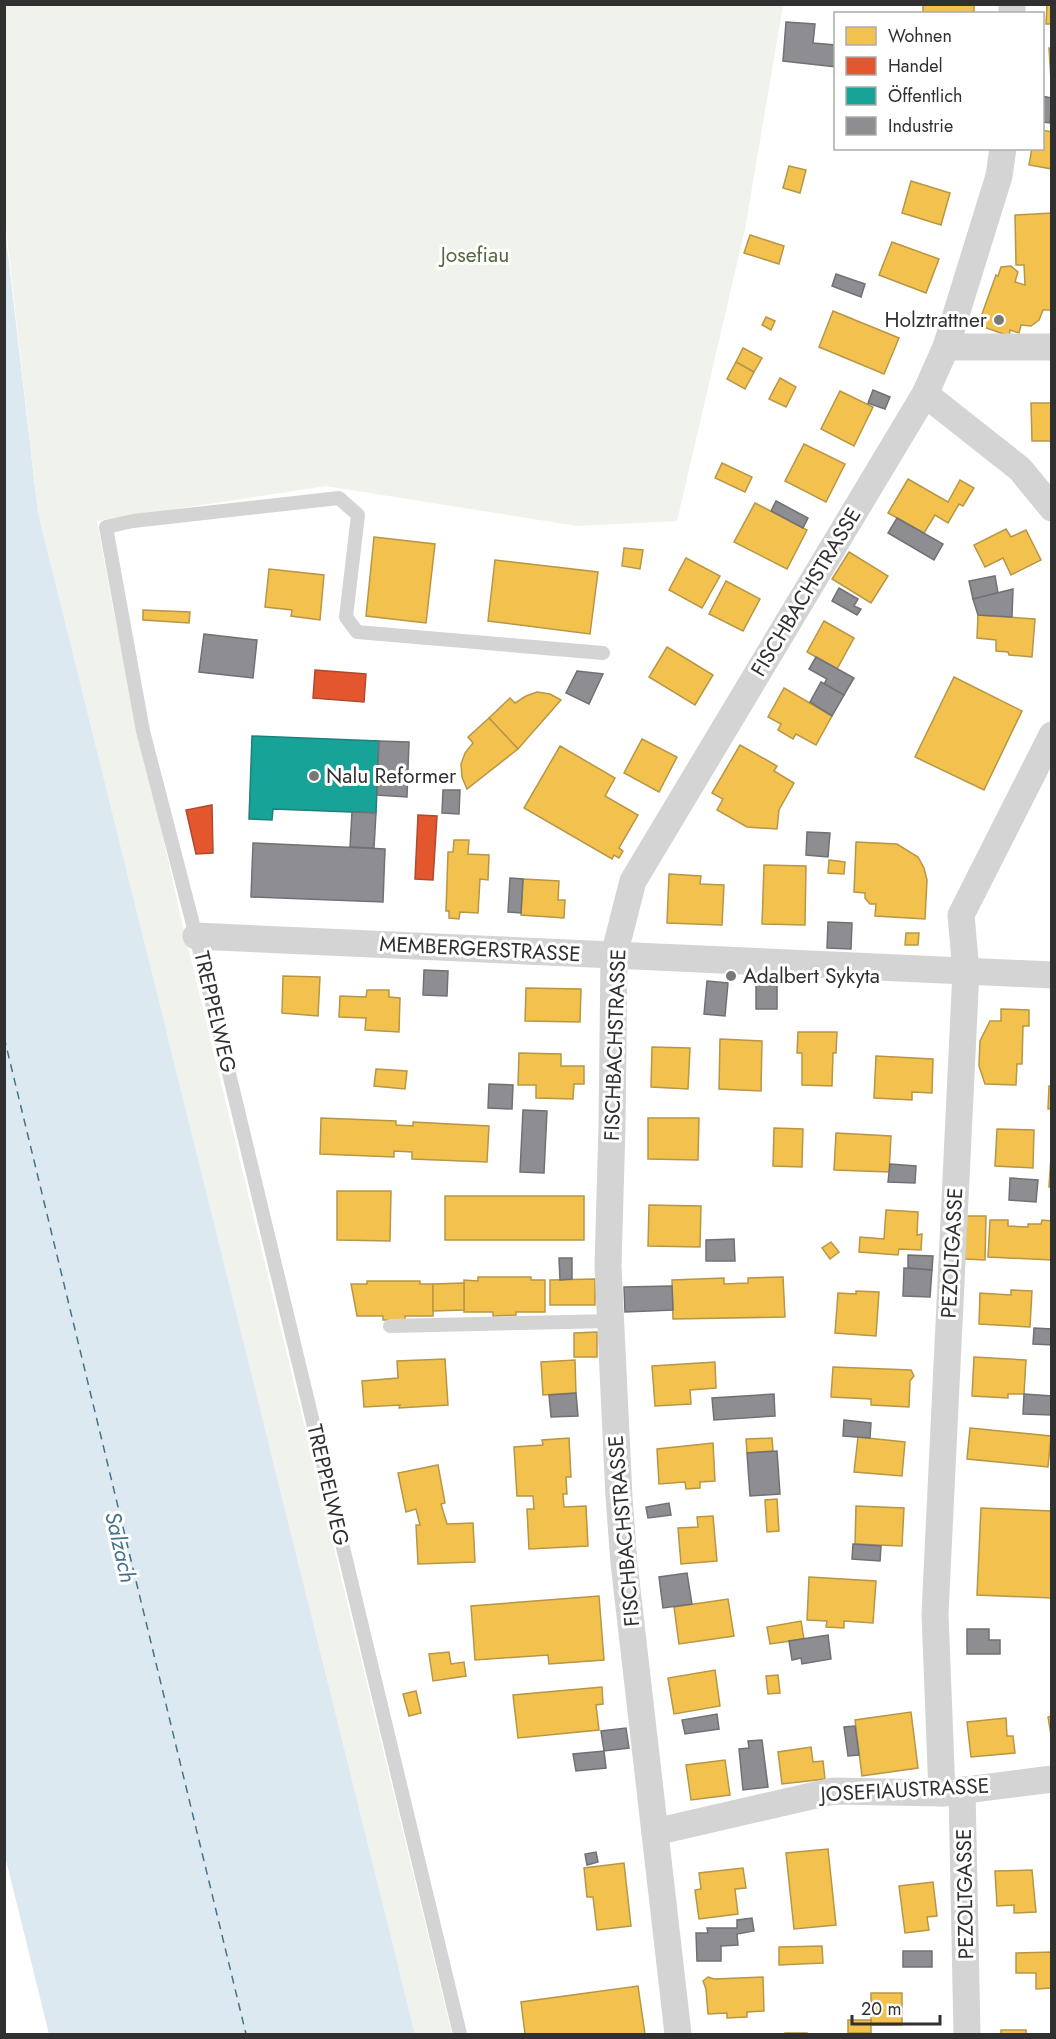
<svg xmlns="http://www.w3.org/2000/svg" width="1056" height="2039" font-family="Jost,sans-serif">
  <rect width="100%" height="100%" fill="#fff"/>
  <polygon fill="#f0f2ec" points="4,5 783,5 745,229 677,521 577,526 326,486 97,521 115,619 180,914 452,2034 415,2034 38,513 5,220"/>
  <polygon fill="#dde9f0" points="4,220 38,513 415,2034 49,2034 5,1856"/>
  <g fill="#f2c14e" stroke="#b89645" stroke-width="1.5">
    <rect x="923" y="4" width="51" height="10"/>
    <polygon points="1047,4 1052,4 1052,24 1046,24"/>
    <polygon points="1049,48 1052,48 1052,82 1051,81"/>
    <polygon points="1042,130 1052,132 1052,169 1029,165 1032,148 1042,148"/>
    <polygon points="789,166 806,170 800,193 783,188"/>
    <polygon points="911,181 950,193 941,225 902,213"/>
    <polygon points="1052,213 1051,310 1043,310 1039,320 1031,326 1021,325 1019,333 1010,330 1009,336 978,325 996,275 998,276 1001,267 1011,266 1018,272 1015,282 1025,285 1024,265 1016,265 1015,215"/>
    <polygon points="750,235 784,246 779,264 744,253"/>
    <polygon points="892,242 939,259 926,293 879,275"/>
    <polygon points="833,311 899,338 884,374 819,347"/>
    <polygon points="766,317 775,321 771,330 762,325"/>
    <polygon points="743,348 762,358 754,372 736,362"/>
    <polygon points="736,362 754,372 745,389 727,379"/>
    <polygon points="780,378 796,387 786,407 769,399"/>
    <polygon points="840,391 873,407 854,446 821,429"/>
    <polygon points="1031,403 1052,403 1052,441 1032,441"/>
    <polygon points="804,444 845,464 826,502 785,481"/>
    <polygon points="722,463 752,477 745,492 715,478"/>
    <polygon points="908,479 948,502 960,480 974,488 963,506 959,504 948,523 935,515 924,533 888,513"/>
    <polygon points="755,503 807,530 787,569 734,542"/>
    <polygon points="1006,529 1011,537 1026,530 1041,560 1011,575 1003,558 985,567 974,545"/>
    <polygon points="374,537 435,544 426,623 366,616"/>
    <polygon points="624,548 643,550 640,569 622,566"/>
    <polygon points="849,552 888,576 871,603 832,579"/>
    <polygon points="686,558 720,576 702,608 669,590"/>
    <polygon points="495,560 598,572 590,634 488,621"/>
    <polygon points="269,569 324,575 320,620 291,616 292,610 265,607"/>
    <polygon points="726,581 760,599 743,631 709,614"/>
    <polygon points="143,610 190,612 189,623 143,620"/>
    <polygon points="978,615 1035,619 1032,657 1009,655 1008,652 996,651 996,640 977,638"/>
    <polygon points="824,621 854,638 837,669 807,652"/>
    <polygon points="667,647 713,675 695,705 649,677"/>
    <polygon points="954,677 1022,711 984,790 915,757"/>
    <polygon points="784,688 832,716 816,745 796,734 793,739 778,730 781,724 768,717"/>
    <polygon points="537,692 550,694 561,700 518,749 489,718 510,698 515,703 526,696"/>
    <polygon points="489,718 518,749 467,789 462,777 461,764 465,753 473,743 468,737"/>
    <polygon points="642,739 677,757 659,792 624,773"/>
    <polygon points="740,745 777,766 774,771 794,783 779,810 777,829 747,827 717,810 723,799 712,793"/>
    <polygon points="560,746 615,778 605,796 638,815 619,848 623,851 619,858 614,855 612,859 524,808"/>
    <polygon points="454,840 469,840 468,854 489,855 488,880 480,879 478,913 460,912 459,919 449,918 449,911 446,911 448,852 453,852"/>
    <polygon points="856,842 897,844 918,857 924,868 927,880 925,919 875,916 876,904 870,904 865,898 865,893 854,892"/>
    <polygon points="829,860 845,862 844,874 828,873"/>
    <polygon points="764,865 806,866 805,925 762,924"/>
    <polygon points="669,874 701,876 700,884 724,885 722,925 667,923"/>
    <polygon points="523,879 559,881 558,900 565,900 564,918 521,915"/>
    <polygon points="906,933 919,933 918,945 905,945"/>
    <polygon points="283,976 320,977 318,1016 282,1013"/>
    <polygon points="526,988 581,989 580,1022 525,1021"/>
    <polygon points="367,990 389,990 389,997 400,998 399,1032 365,1030 366,1018 339,1017 340,996 366,997"/>
    <polygon points="1001,1009 1029,1010 1029,1026 1023,1026 1022,1064 1017,1064 1016,1085 985,1084 979,1066 980,1041 990,1021 1001,1021"/>
    <polygon points="798,1032 837,1032 836,1053 833,1053 832,1086 802,1085 802,1053 797,1053"/>
    <polygon points="720,1039 762,1041 761,1091 719,1089"/>
    <polygon points="652,1047 690,1048 688,1089 651,1087"/>
    <polygon points="519,1053 561,1054 561,1066 584,1066 584,1084 574,1084 573,1099 536,1098 536,1085 518,1085"/>
    <polygon points="876,1056 933,1059 932,1093 912,1092 912,1100 874,1098"/>
    <polygon points="376,1069 407,1071 405,1089 374,1086"/>
    <polygon points="1049,1086 1052,1086 1052,1109 1048,1109"/>
    <polygon points="321,1118 396,1121 396,1125 413,1126 413,1122 489,1126 487,1162 412,1159 412,1152 394,1151 394,1157 320,1154"/>
    <polygon points="648,1118 699,1118 698,1160 648,1159"/>
    <polygon points="774,1128 803,1129 802,1167 773,1166"/>
    <polygon points="997,1129 1034,1130 1033,1168 995,1166"/>
    <polygon points="836,1133 891,1136 889,1172 834,1170"/>
    <polygon points="1051,1156 1052,1156 1052,1187 1049,1187"/>
    <polygon points="337,1191 391,1191 390,1241 337,1240"/>
    <rect x="445" y="1196" width="139" height="44"/>
    <polygon points="649,1205 701,1206 700,1247 648,1246"/>
    <polygon points="886,1210 918,1212 917,1235 922,1234 921,1250 899,1249 898,1255 859,1252 860,1237 884,1239"/>
    <polygon points="966,1216 986,1216 985,1260 965,1259"/>
    <polygon points="990,1220 1008,1220 1008,1226 1028,1227 1028,1224 1041,1224 1042,1220 1052,1221 1052,1260 988,1257"/>
    <polygon points="831,1242 839,1252 830,1259 822,1248"/>
    <polygon points="478,1277 531,1277 531,1280 545,1280 545,1312 516,1312 516,1315 493,1316 493,1312 464,1312 464,1280 478,1281"/>
    <polygon points="783,1277 785,1317 673,1319 672,1280 724,1278 724,1284 748,1283 748,1278"/>
    <polygon points="595,1279 595,1305 550,1305 550,1280"/>
    <polygon points="367,1281 420,1281 420,1284 433,1284 433,1316 405,1316 405,1320 383,1320 383,1316 357,1316 351,1284 367,1284"/>
    <polygon points="464,1283 464,1310 433,1311 433,1284"/>
    <polygon points="1011,1290 1032,1291 1030,1327 979,1324 980,1293 1011,1295"/>
    <polygon points="856,1291 879,1292 876,1336 835,1333 838,1293 856,1294"/>
    <polygon points="597,1332 597,1357 574,1357 574,1333"/>
    <polygon points="974,1357 1026,1360 1024,1394 1008,1394 1008,1398 972,1396"/>
    <polygon points="445,1359 448,1405 399,1408 400,1405 364,1407 362,1381 398,1378 397,1361"/>
    <polygon points="575,1360 576,1393 543,1395 541,1362"/>
    <polygon points="715,1362 716,1388 690,1390 691,1404 655,1406 652,1366"/>
    <polygon points="833,1367 911,1370 914,1376 910,1381 909,1407 871,1405 871,1399 831,1397"/>
    <polygon points="970,1428 1051,1436 1048,1467 967,1459"/>
    <polygon points="858,1437 905,1442 902,1476 854,1472"/>
    <polygon points="569,1438 571,1477 566,1477 567,1494 563,1494 564,1507 586,1506 588,1546 529,1549 527,1509 534,1509 533,1496 517,1496 514,1447 543,1445 542,1440"/>
    <polygon points="772,1438 773,1451 747,1453 746,1439"/>
    <polygon points="713,1443 715,1481 700,1482 700,1488 686,1489 685,1482 659,1484 657,1449"/>
    <polygon points="438,1465 445,1503 441,1504 447,1524 473,1523 475,1562 418,1564 416,1525 420,1525 416,1509 406,1512 398,1473"/>
    <polygon points="777,1499 779,1531 767,1532 765,1500"/>
    <polygon points="856,1506 904,1508 902,1546 855,1544"/>
    <polygon points="981,1508 1052,1511 1052,1598 977,1595"/>
    <polygon points="713,1516 717,1561 681,1564 678,1528 698,1527 697,1517"/>
    <polygon points="809,1577 876,1581 873,1623 844,1621 844,1628 826,1627 827,1621 807,1620"/>
    <polygon points="599,1596 604,1660 549,1664 548,1655 475,1660 471,1606"/>
    <polygon points="728,1599 734,1636 679,1644 674,1607"/>
    <polygon points="801,1621 804,1639 770,1644 767,1627"/>
    <polygon points="449,1652 451,1664 464,1662 466,1676 433,1681 429,1654"/>
    <polygon points="715,1670 720,1706 674,1714 668,1678"/>
    <polygon points="778,1675 780,1693 768,1694 766,1676"/>
    <polygon points="602,1687 603,1704 596,1705 599,1730 518,1738 513,1695"/>
    <polygon points="416,1691 421,1713 409,1716 403,1694"/>
    <polygon points="911,1712 918,1768 862,1776 855,1720"/>
    <polygon points="1052,1716 1052,1741 1048,1717"/>
    <polygon points="1006,1718 1007,1736 1013,1736 1015,1753 971,1757 967,1722"/>
    <polygon points="811,1747 813,1762 823,1761 825,1779 782,1784 778,1752"/>
    <polygon points="725,1760 730,1795 691,1800 686,1765"/>
    <polygon points="828,1849 836,1925 794,1929 786,1853"/>
    <polygon points="624,1863 631,1926 597,1930 593,1897 587,1897 584,1868"/>
    <polygon points="743,1868 746,1888 735,1889 738,1914 699,1919 695,1890 701,1889 699,1873"/>
    <polygon points="1032,1870 1036,1912 1014,1913 1014,1905 997,1906 995,1871"/>
    <polygon points="933,1882 937,1916 927,1917 929,1930 905,1933 899,1886"/>
    <polygon points="822,1946 823,1963 779,1965 779,1947"/>
    <polygon points="1052,1952 1052,1988 1036,1989 1036,1973 1016,1973 1016,1953"/>
    <polygon points="708,1977 714,1979 763,1977 764,2011 747,2012 747,2017 727,2018 727,2013 708,2014 706,1989 703,1981"/>
    <polygon points="638,1986 645,2034 525,2034 521,2002"/>
    <rect x="871" y="1993" width="31" height="32"/>
    <rect x="848" y="2020" width="23" height="13"/>
    <rect x="1001" y="2030" width="25" height="4"/>
    <rect x="785" y="2033" width="22" height="1"/>
  </g>
  <g fill="#e4572e" stroke="#ae4b2f" stroke-width="1.5">
    <polygon points="315,670 366,674 364,702 313,698"/>
    <polygon points="212,805 213,853 196,854 186,810"/>
    <polygon points="418,815 437,816 433,880 415,879"/>
  </g>
  <polygon fill="#17a398" stroke="#1e8079" stroke-width="1.5" points="252,736 379,741 376,813 273,809 272,820 249,819"/>
  <g fill="#8d8d92" stroke="#717175" stroke-width="1.5">
    <polygon points="786,22 815,24 813,43 836,45 836,67 783,61"/>
    <polygon points="1042,96 1052,98 1050,123 1042,122"/>
    <polygon points="836,274 865,284 861,297 832,286"/>
    <polygon points="873,390 890,397 885,409 868,403"/>
    <polygon points="776,501 808,518 803,528 771,511"/>
    <polygon points="897,518 943,544 934,560 888,533"/>
    <polygon points="995,576 998,593 973,599 969,581"/>
    <polygon points="839,588 858,599 854,606 861,609 857,615 832,601"/>
    <polygon points="1013,589 1012,617 978,615 973,599"/>
    <polygon points="204,634 257,640 253,678 199,672"/>
    <polygon points="816,657 854,678 844,695 824,684 827,679 809,669"/>
    <polygon points="577,671 603,674 589,704 566,693"/>
    <polygon points="821,682 844,695 832,716 810,702"/>
    <polygon points="379,741 409,742 407,797 377,795"/>
    <polygon points="443,790 460,790 459,814 442,813"/>
    <polygon points="352,812 376,813 374,848 350,847"/>
    <polygon points="807,832 830,833 828,857 806,855"/>
    <polygon points="253,843 385,849 383,902 251,897"/>
    <polygon points="510,878 523,879 521,913 508,912"/>
    <polygon points="828,922 852,923 851,949 827,948"/>
    <polygon points="424,970 448,971 447,996 423,995"/>
    <polygon points="707,981 728,983 725,1016 704,1014"/>
    <rect x="756" y="985" width="21" height="24"/>
    <polygon points="489,1084 513,1085 512,1109 488,1108"/>
    <polygon points="523,1110 547,1111 544,1173 520,1172"/>
    <polygon points="890,1164 916,1166 915,1183 888,1182"/>
    <polygon points="1010,1178 1038,1180 1036,1202 1009,1200"/>
    <polygon points="734,1239 735,1261 706,1261 706,1240"/>
    <polygon points="908,1255 933,1256 932,1270 908,1268"/>
    <polygon points="559,1258 572,1258 572,1279 560,1280"/>
    <polygon points="904,1268 932,1270 930,1297 903,1296"/>
    <polygon points="672,1286 673,1310 625,1312 624,1287"/>
    <polygon points="1034,1328 1052,1329 1052,1345 1033,1344"/>
    <polygon points="576,1393 578,1416 551,1417 549,1395"/>
    <polygon points="774,1394 775,1416 714,1420 712,1398"/>
    <polygon points="1024,1394 1052,1396 1052,1415 1023,1414"/>
    <polygon points="844,1420 871,1423 870,1438 843,1436"/>
    <polygon points="777,1451 780,1494 750,1496 747,1453"/>
    <polygon points="669,1503 671,1515 648,1518 646,1507"/>
    <polygon points="853,1544 881,1546 880,1561 852,1559"/>
    <polygon points="687,1573 692,1604 663,1608 659,1577"/>
    <polygon points="967,1629 989,1629 989,1640 1000,1640 1000,1654 967,1654"/>
    <polygon points="828,1635 831,1659 802,1664 801,1658 792,1660 789,1641"/>
    <polygon points="717,1714 719,1729 685,1734 682,1720"/>
    <polygon points="855,1726 859,1755 848,1756 844,1727"/>
    <polygon points="626,1728 629,1748 604,1751 601,1731"/>
    <polygon points="762,1740 768,1787 743,1790 739,1749 749,1748 748,1741"/>
    <polygon points="604,1751 606,1768 576,1771 573,1754"/>
    <polygon points="596,1852 598,1862 587,1865 585,1854"/>
    <polygon points="752,1918 754,1931 737,1934 738,1945 721,1946 721,1961 697,1961 696,1933 708,1933 707,1928 737,1928 737,1920"/>
    <rect x="903" y="1951" width="29" height="16"/>
  </g>
  <g fill="none" stroke-linecap="round" stroke-linejoin="round">
    <polyline stroke="#45728a" stroke-width="1.5" stroke-dasharray="8 6" stroke-linecap="butt" points="4,1037 246,2034"/>
    <g stroke="#d4d4d4" stroke-width="14">
      <polyline points="390,1326 612,1321"/>
      <polyline points="460,2034 196,936 143,731 106,527 133,521 339,498 358,515 346,617 357,632 603,653"/>
    </g>
    <g stroke="#d4d4d4" stroke-width="27">
      <polyline points="1012,4 1012,14"/>
      <polyline points="946,347 1052,347"/>
      <polyline points="925,394 1020,469 1052,508"/>
      <polyline points="196,936 1052,975"/>
      <polyline points="962,1790 967,2034"/>
      <polyline points="942,1793 935,1614 966,971 961,915 1052,735"/>
      <polyline points="655,1832 833,1791 942,1793 1052,1779"/>
      <polyline points="678,2034 624,1563 619,1497 608,1266 612,1126 614,955 633,881 925,394 946,347 999,176 1003,148"/>
    </g>
  </g>
  <g fill="#787878" stroke="#fff" stroke-width="2">
    <circle cx="999" cy="320" r="6"/>
    <circle cx="314" cy="776" r="6"/>
    <circle cx="731" cy="976" r="6"/>
  </g>
  <g text-anchor="middle" stroke-width="6" stroke-linejoin="round" paint-order="stroke">
    <g font-size="21" fill="#546741" stroke="#fff">
      <text x="475" y="262">Josefiau</text>
    </g>
    <g font-size="21" fill="#303030" stroke="#fff" text-anchor="start">
      <text x="987" y="327" text-anchor="end">Holztrattner</text>
      <text x="326" y="783">Nalu Reformer</text>
      <text x="743" y="983">Adalbert Sykyta</text>
    </g>
    <g font-size="21" fill="#303030" stroke="#fff">
      <text transform="translate(806 592) rotate(-59)" y="7">FISCHBACHSTRASSE</text>
      <text transform="translate(480 949) rotate(3)" y="7">MEMBERGERSTRASSE</text>
      <text transform="translate(215 1012) rotate(77)" y="7">TREPPELWEG</text>
      <text transform="translate(615 1045) rotate(-88)" y="7">FISCHBACHSTRASSE</text>
      <text transform="translate(952 1253) rotate(-87)" y="7">PEZOLTGASSE</text>
      <text transform="translate(328 1485) rotate(77)" y="7">TREPPELWEG</text>
      <text transform="translate(624 1531) rotate(-95)" y="7">FISCHBACHSTRASSE</text>
      <text transform="translate(905 1790) rotate(-3)" y="7">JOSEFIAUSTRASSE</text>
      <text transform="translate(965 1894) rotate(-91)" y="7">PEZOLTGASSE</text>
    </g>
    <g font-size="22" font-style="italic" fill="#45728a" stroke="#fff">
      <text transform="translate(121 1547) rotate(77)" y="8">Salzach</text>
    </g>
  </g>
  <rect width="1056" height="2039" fill="none" stroke="#303030" stroke-width="12"/>
  <rect x="834" y="12" width="210" height="138" fill="#ffffff" stroke="#acacac" stroke-width="1.5"/>
  <rect x="846" y="27" width="30" height="18" fill="#f2c14e" stroke="#acacac" stroke-width="1.5"/>
  <text x="888" y="42" font-size="18" fill="#303030">Wohnen</text>
  <rect x="846" y="57" width="30" height="18" fill="#e4572e" stroke="#acacac" stroke-width="1.5"/>
  <text x="888" y="72" font-size="18" fill="#303030">Handel</text>
  <rect x="846" y="87" width="30" height="18" fill="#17a398" stroke="#acacac" stroke-width="1.5"/>
  <text x="888" y="102" font-size="18" fill="#303030">Öffentlich</text>
  <rect x="846" y="117" width="30" height="18" fill="#8d8d92" stroke="#acacac" stroke-width="1.5"/>
  <text x="888" y="132" font-size="18" fill="#303030">Industrie</text>
  <path d="M852 2015v9h88v-9" fill="none" stroke="#303030" stroke-width="3"/>
  <text x="861" y="2015" font-size="18" fill="#303030" stroke="#ffffff" stroke-width="4.5" paint-order="stroke">20 m</text>
</svg>
